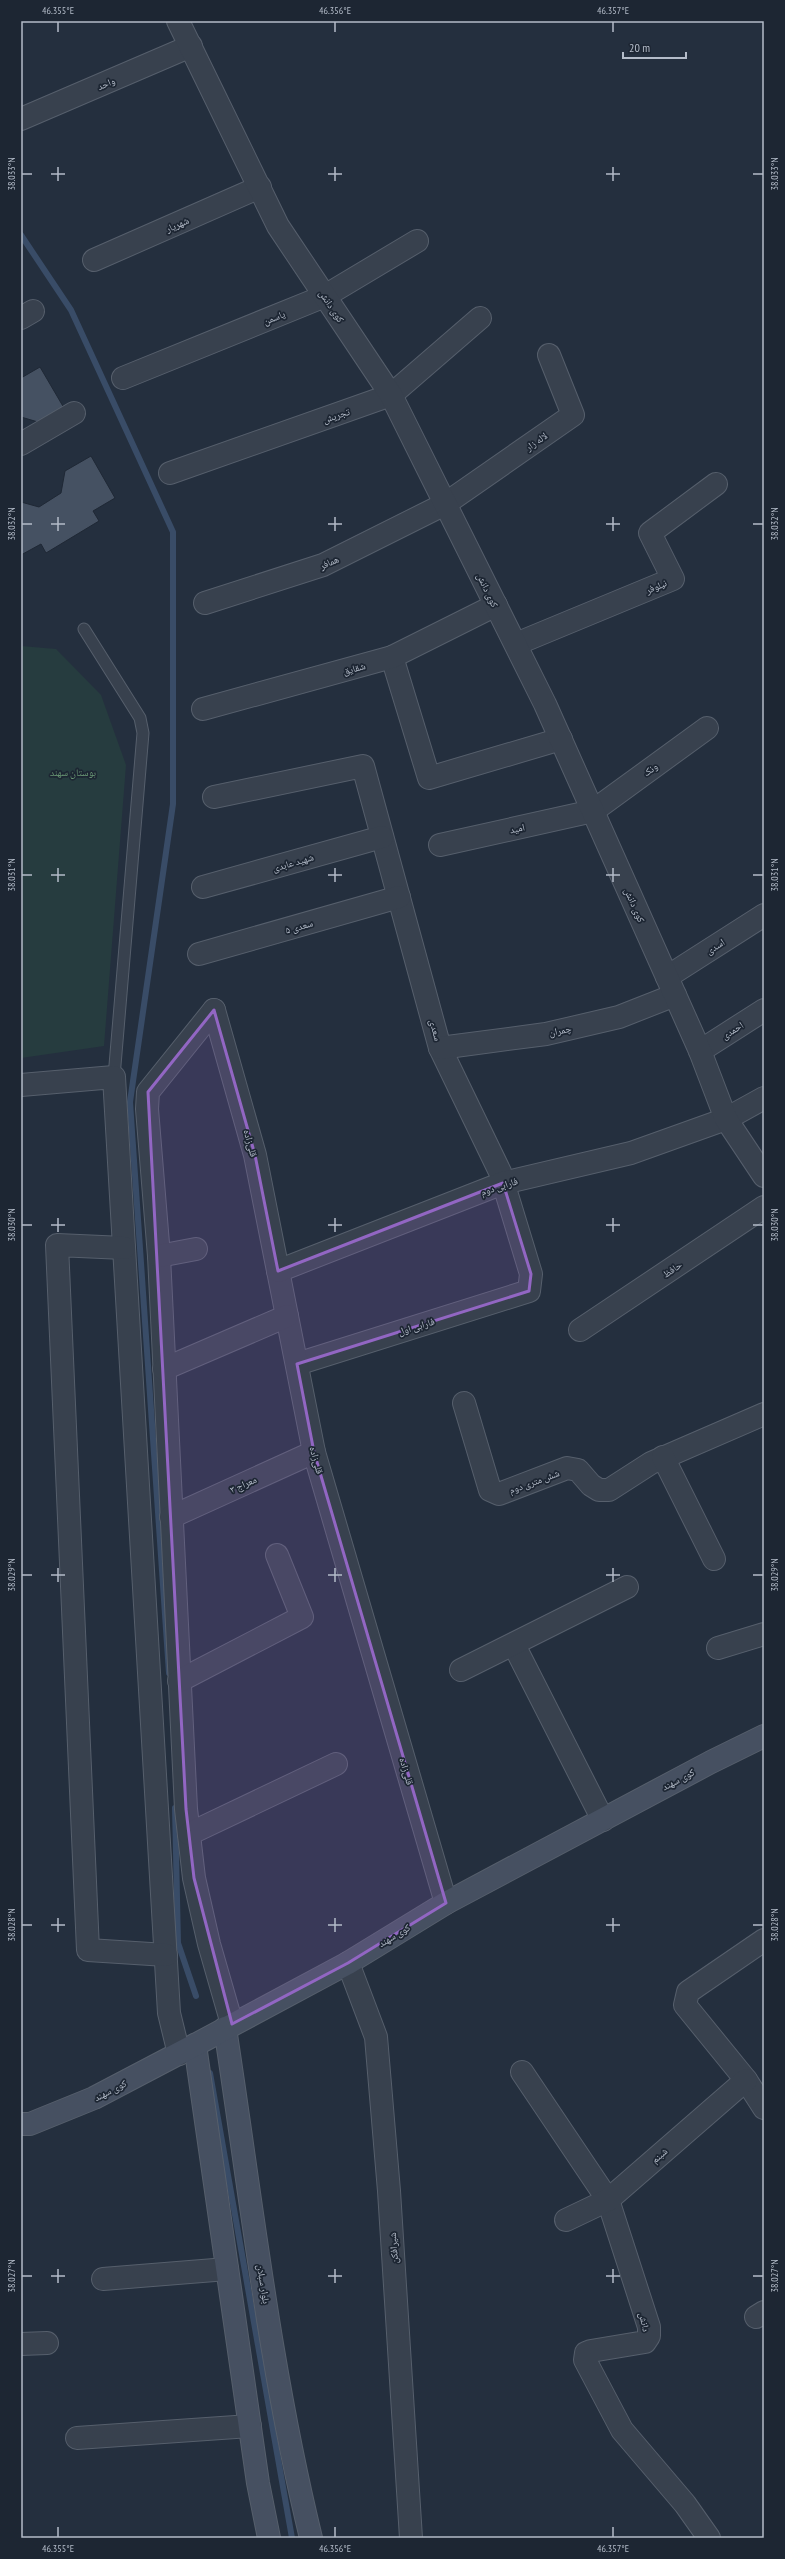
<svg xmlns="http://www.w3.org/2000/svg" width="785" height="2559" font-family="'PT Sans Narrow','Noto Naskh Arabic',sans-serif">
  <rect width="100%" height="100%" fill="#242f3e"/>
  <polygon fill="#263c3f" points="21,646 56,649 101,695 126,765 104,1046 21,1058"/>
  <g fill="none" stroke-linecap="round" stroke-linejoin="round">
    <g stroke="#394c67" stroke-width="6">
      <polyline points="21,235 71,310 173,532 173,804 130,1102 169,1673"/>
      <polyline points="175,1808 178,1943 196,1996"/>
      <polyline points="210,2073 292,2538"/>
    </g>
  </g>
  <g fill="#455162" stroke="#1f2835">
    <polygon points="40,367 64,408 38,422 21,417 21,378"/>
    <polygon points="91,456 115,498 93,511 99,521 46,553 41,544 21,555 21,502 39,507 61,493 65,471"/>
  </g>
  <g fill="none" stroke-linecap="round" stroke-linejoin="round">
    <g stroke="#565f6c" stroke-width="13">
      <polyline id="service" points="84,629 140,718 143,733 114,1077"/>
    </g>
    <g stroke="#565f6c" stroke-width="24">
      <g id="minor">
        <polyline points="21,119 191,46"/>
        <polyline points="94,260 260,187"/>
        <polyline points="21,318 33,311"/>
        <polyline points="123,378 325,296 417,241"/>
        <polyline points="21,444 74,413"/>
        <polyline points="170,473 391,395 480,318"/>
        <polyline points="205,603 323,565 445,504 573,415 549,355"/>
        <polyline points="516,644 673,579 650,533 716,484"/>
        <polyline points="392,657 429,778 561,739"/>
        <polyline points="203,709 392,657 496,605"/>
        <polyline points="214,797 363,766 440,1048 500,1172 531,1274 529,1291 297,1364"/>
        <polyline points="440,845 593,811 707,728"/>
        <polyline points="203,887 382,837"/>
        <polyline points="199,954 399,897"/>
        <polyline points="667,977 764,915"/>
        <polyline points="214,1010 148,1092 147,1109 159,1256 186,1809 194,1878 209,1944 232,2024"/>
        <polyline points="214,1010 255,1155 314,1452 446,1903"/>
        <polyline points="440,1048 546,1034 619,1017 675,995"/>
        <polyline points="700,1051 764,1010"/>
        <polyline points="21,1085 114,1077 169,2013 179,2054"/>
        <polyline points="124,1248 57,1245 88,1950 166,1955"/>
        <polyline points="159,1256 196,1249"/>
        <polyline points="278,1271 503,1183 631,1153 726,1119 764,1098"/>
        <polyline points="580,1330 764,1207"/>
        <polyline points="164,1369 287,1316"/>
        <polyline points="464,1403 490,1490 499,1494 567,1468 578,1470 591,1485 599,1490 609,1490 651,1463 764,1414"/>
        <polyline points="663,1457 714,1559"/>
        <polyline points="171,1517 314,1452"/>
        <polyline points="514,1645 603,1820"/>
        <polyline points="718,1648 764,1634"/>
        <polyline points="461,1670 627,1587"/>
        <polyline points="179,1681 302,1617 277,1555"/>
        <polyline points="189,1834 336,1764"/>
        <polyline points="764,1940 688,1992 685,2005 746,2080 764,2108"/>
        <polyline points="348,1963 376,2037 389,2191 411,2538"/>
        <polyline points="522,2072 608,2200 649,2327 649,2336 645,2342 591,2351 586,2353 585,2360 622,2430 685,2504 709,2538"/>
        <polyline points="566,2220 608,2200 746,2080"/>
        <polyline points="103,2279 227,2269"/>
        <polyline points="756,2317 764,2312"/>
        <polyline points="21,2344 47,2343"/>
        <polyline points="77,2438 250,2426"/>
      </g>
    </g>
    <g stroke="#565f6c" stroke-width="24">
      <polyline id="tertiary" points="178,21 278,226 391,395 545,704 700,1051 726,1119 764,1176"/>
    </g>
    <g stroke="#565f6c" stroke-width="24">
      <g id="secondary">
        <path d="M225 2028C251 2197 270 2371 311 2538"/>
        <polyline points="195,2045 258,2483 269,2538"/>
        <polyline points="21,2124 30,2124 94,2098 195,2045 348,1963 446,1903 711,1762 764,1736"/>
      </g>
    </g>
    <use href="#service" stroke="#38414e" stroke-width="11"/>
    <use href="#minor" stroke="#38414e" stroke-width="22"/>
    <use href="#tertiary" stroke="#38414e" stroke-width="22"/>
    <use href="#secondary" stroke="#465061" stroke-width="22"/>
  </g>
  <path fill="#9266c3" fill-opacity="0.2" stroke="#9266c3" stroke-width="3" stroke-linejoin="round" d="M214 1010 255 1155 278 1271 503 1183 531 1274 529 1291 297 1364 314 1452 446 1903 348 1963 232 2024 194 1878 186 1809 148 1092Z"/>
  <path fill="none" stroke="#b4bcc9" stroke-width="1.5" d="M58 22V32M335 22V32M613 22V32M58 167V181M335 167V181M613 167V181M22 174H32M51 174H65M328 174H342M606 174H620M753 174H763M58 517V531M335 517V531M613 517V531M22 524H32M51 524H65M328 524H342M606 524H620M753 524H763M58 868V882M335 868V882M613 868V882M22 875H32M51 875H65M328 875H342M606 875H620M753 875H763M58 1218V1232M335 1218V1232M613 1218V1232M22 1225H32M51 1225H65M328 1225H342M606 1225H620M753 1225H763M58 1568V1582M335 1568V1582M613 1568V1582M22 1575H32M51 1575H65M328 1575H342M606 1575H620M753 1575H763M58 1918V1932M335 1918V1932M613 1918V1932M22 1925H32M51 1925H65M328 1925H342M606 1925H620M753 1925H763M58 2269V2283M335 2269V2283M613 2269V2283M22 2276H32M51 2276H65M328 2276H342M606 2276H620M753 2276H763M58 2527V2537M335 2527V2537M613 2527V2537"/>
  <g text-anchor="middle" stroke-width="3.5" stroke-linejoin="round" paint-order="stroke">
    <g font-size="10" fill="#b4bcc9" stroke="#1d2633">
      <text transform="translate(106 83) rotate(-23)" y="4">واحد</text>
      <text transform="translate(177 224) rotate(-24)" y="4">شهریار</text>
      <text transform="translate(332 306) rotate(56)" y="4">کوی دانش</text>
      <text transform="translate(274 317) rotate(-22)" y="4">یاسمن</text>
      <text transform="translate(336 415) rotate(-19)" y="4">تجریش</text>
      <text transform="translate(536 441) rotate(-35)" y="4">لاله زار</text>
      <text transform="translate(329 562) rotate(-24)" y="4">همافر</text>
      <text transform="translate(656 586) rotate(-23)" y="4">نیلوفر</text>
      <text transform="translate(488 590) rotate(64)" y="4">کوی دانش</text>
      <text transform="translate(354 668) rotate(-15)" y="4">شقایق</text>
      <text transform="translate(650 769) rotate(-36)" y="4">ونک</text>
      <text transform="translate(517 828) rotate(-13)" y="4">امید</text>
      <text transform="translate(293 862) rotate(-16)" y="4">شهید عابدی</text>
      <text transform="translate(635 905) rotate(66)" y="4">کوی دانش</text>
      <text transform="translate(299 926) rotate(-16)" y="4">سعدی ۵</text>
      <text transform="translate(715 946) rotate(-33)" y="4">اسدی</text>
      <text transform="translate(436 1030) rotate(75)" y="4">سعدی</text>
      <text transform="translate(560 1030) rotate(-12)" y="4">چمران</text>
      <text transform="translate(732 1030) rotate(-33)" y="4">احمدی</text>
      <text transform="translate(251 1143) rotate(75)" y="4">قلی‌زاده</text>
      <text transform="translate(499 1186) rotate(-18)" y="4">فارابی دوم</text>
      <text transform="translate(672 1269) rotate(-34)" y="4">حافظ</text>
      <text transform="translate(416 1326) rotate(-17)" y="4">فارابی اول</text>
      <text transform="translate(317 1460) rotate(75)" y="4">قلی‌زاده</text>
      <text transform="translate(534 1481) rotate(-20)" y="4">شش متری دوم</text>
      <text transform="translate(243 1484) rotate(-24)" y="4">معراج ۳</text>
      <text transform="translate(407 1771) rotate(74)" y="4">قلی‌زاده</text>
      <text transform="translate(678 1779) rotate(-28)" y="4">کوی سهند</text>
      <text transform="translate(394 1935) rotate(-31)" y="4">کوی سهند</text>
      <text transform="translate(110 2090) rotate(-27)" y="4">کوی سهند</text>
      <text transform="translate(659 2155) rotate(-41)" y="4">شبنم</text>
      <text transform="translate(393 2248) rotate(-94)" y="4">شیر‌افکن</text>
      <text transform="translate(264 2284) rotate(81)" y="4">بلوار سبلان</text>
      <text transform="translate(645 2322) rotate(78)" y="4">دانش</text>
    </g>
    <g font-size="10" fill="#6b9a76" stroke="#1d2633">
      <text x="73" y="776">بوستان سهند</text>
    </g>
  </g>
  <rect width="785" height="2559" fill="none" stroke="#1d2633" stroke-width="44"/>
  <path d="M623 52v6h63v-6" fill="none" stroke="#b4bcc9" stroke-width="2"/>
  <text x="629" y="52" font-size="12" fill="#b4bcc9" stroke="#1d2633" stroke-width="3" paint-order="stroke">20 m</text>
  <rect x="22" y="22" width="741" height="2515" fill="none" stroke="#b4bcc9" stroke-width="1.5"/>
  <g font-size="10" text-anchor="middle" fill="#b4bcc9">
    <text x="58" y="14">46.355°E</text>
    <text x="335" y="14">46.356°E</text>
    <text x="613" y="14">46.357°E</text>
    <text transform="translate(11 174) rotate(-90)" y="4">38.033°N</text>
    <text transform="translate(774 174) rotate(-90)" y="4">38.033°N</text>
    <text transform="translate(11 524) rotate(-90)" y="4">38.032°N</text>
    <text transform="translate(774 524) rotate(-90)" y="4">38.032°N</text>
    <text transform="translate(11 875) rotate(-90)" y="4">38.031°N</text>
    <text transform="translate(774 875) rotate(-90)" y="4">38.031°N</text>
    <text transform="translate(11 1225) rotate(-90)" y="4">38.030°N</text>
    <text transform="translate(774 1225) rotate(-90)" y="4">38.030°N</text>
    <text transform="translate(11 1575) rotate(-90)" y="4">38.029°N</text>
    <text transform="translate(774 1575) rotate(-90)" y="4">38.029°N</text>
    <text transform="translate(11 1925) rotate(-90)" y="4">38.028°N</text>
    <text transform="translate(774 1925) rotate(-90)" y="4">38.028°N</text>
    <text transform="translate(11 2276) rotate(-90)" y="4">38.027°N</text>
    <text transform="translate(774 2276) rotate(-90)" y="4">38.027°N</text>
    <text x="58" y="2552">46.355°E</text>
    <text x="335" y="2552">46.356°E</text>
    <text x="613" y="2552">46.357°E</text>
  </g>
</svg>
